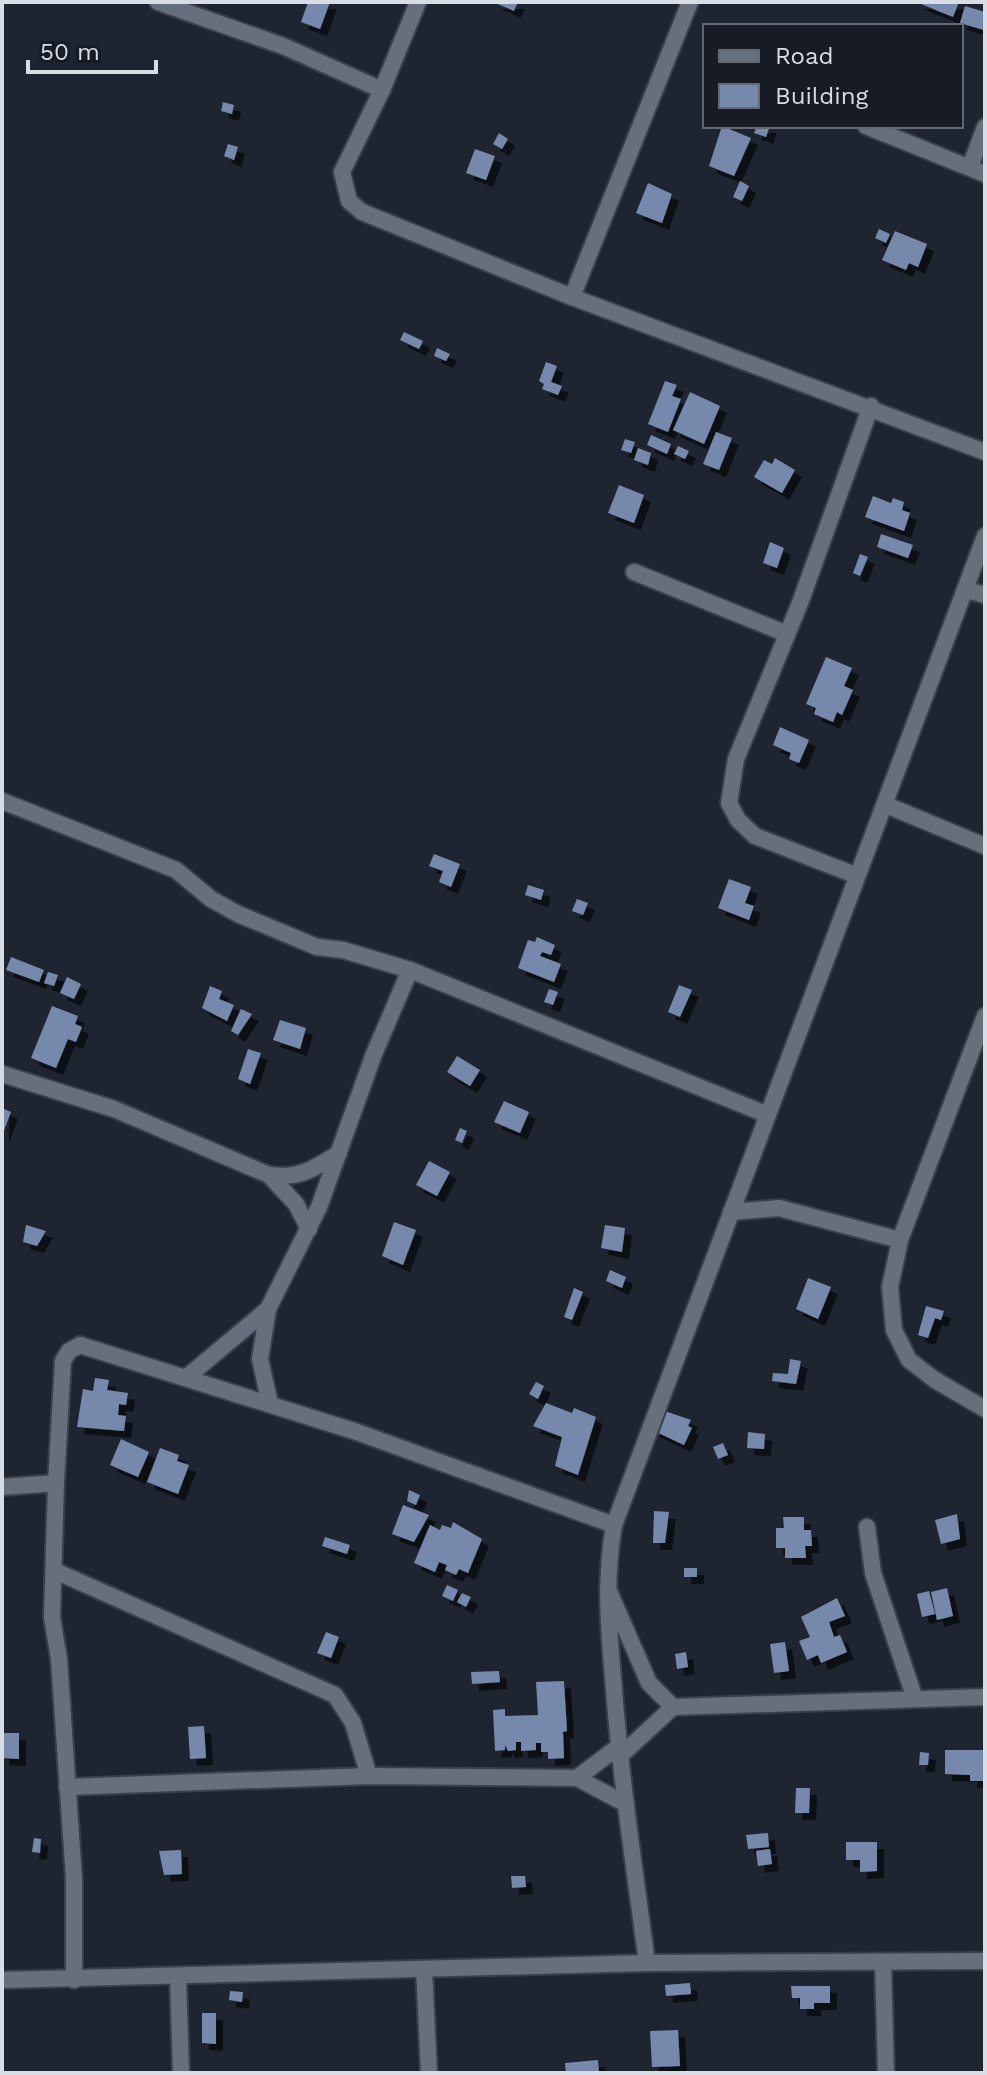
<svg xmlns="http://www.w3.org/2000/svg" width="987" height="2075" font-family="'Work Sans',sans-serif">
  <defs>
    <filter id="shadow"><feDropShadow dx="7" dy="7" stdDeviation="0" flood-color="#0009"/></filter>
  </defs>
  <rect width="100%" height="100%" fill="#1f2530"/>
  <g fill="#7688ab" filter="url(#shadow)">
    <polygon points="308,2 330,2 320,29 301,22"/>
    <polygon points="493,2 518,2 514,11"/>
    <polygon points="916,2 959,2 953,17"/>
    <polygon points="965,6 985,12 984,30 960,23"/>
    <polygon points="223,102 234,105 232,114 221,111"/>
    <polygon points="722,126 751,138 734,176 709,166"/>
    <polygon points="757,126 770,126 766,137 754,133"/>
    <polygon points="499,133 508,139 502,149 493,144"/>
    <polygon points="228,144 238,147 234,160 224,156"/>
    <polygon points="475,149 495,156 486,180 466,173"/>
    <polygon points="740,181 749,186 742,201 733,197"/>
    <polygon points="648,183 672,194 662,223 636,213"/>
    <polygon points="879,229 890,234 886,243 875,238"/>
    <polygon points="895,231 927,244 918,267 909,263 906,270 882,260"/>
    <polygon points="404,332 423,341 419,349 400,340"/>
    <polygon points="437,348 450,354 446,361 434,356"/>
    <polygon points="546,362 557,366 551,382 562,386 558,395 542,389 544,384 539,381"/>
    <polygon points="665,381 677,385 672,396 681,399 668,432 648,424"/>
    <polygon points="690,392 720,406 704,444 673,430"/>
    <polygon points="716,432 732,438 719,470 703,464"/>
    <polygon points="651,435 671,444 667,454 647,445"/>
    <polygon points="625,439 635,442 631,453 621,450"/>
    <polygon points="678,446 689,451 685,459 674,454"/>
    <polygon points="638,448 651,453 648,465 634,460"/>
    <polygon points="775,458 795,470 782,493 754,477 764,460 772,464"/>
    <polygon points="619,485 644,495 634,523 608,513"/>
    <polygon points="873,496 891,503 893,498 904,502 902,510 910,513 904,531 865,517"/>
    <polygon points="881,534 913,545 908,558 877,547"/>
    <polygon points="770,542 784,548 777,568 763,563"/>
    <polygon points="860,554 868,557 860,576 853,573"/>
    <polygon points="826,657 852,668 844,686 853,690 842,715 837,712 833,722 814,714 816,708 806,704"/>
    <polygon points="780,727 809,740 799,763 789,759 791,753 773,745"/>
    <polygon points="434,854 460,864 451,887 439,882 443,871 429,866"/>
    <polygon points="729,879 751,887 745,903 754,906 749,920 718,908"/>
    <polygon points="528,885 544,890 541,900 525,895"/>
    <polygon points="577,899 588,903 583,915 572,911"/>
    <polygon points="537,937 555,945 551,955 542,952 540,956 561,964 554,982 518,968 528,940 535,942"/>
    <polygon points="11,957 44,970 39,982 6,970"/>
    <polygon points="48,972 58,975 54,986 44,983"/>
    <polygon points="67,977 81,984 74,999 60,993"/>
    <polygon points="679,985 692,990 680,1017 668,1012"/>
    <polygon points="210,986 222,991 219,999 234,1005 227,1021 202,1008"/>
    <polygon points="549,989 558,992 553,1005 544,1002"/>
    <polygon points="52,1006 78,1016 75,1024 82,1027 76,1042 68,1039 56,1068 31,1058"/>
    <polygon points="241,1009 252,1014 238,1035 231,1031"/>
    <polygon points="280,1020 306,1028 300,1049 273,1040"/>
    <polygon points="248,1049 261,1053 250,1084 238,1079"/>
    <polygon points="457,1056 480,1070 470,1086 447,1072"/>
    <polygon points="504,1101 529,1112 520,1133 494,1122"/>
    <polygon points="2,1108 11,1112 2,1136"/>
    <polygon points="460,1128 467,1131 462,1143 455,1140"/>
    <polygon points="429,1161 450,1172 437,1196 416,1185"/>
    <polygon points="394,1222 416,1230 403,1265 382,1256"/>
    <polygon points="26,1225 46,1231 37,1246 23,1242"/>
    <polygon points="605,1225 625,1228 622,1252 601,1248"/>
    <polygon points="610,1270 626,1277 622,1288 606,1281"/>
    <polygon points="808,1278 831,1287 818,1319 796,1309"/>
    <polygon points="574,1288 583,1292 572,1320 564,1317"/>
    <polygon points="926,1306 944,1311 941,1320 935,1318 928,1338 918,1335"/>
    <polygon points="790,1359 801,1361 796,1384 772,1381 773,1373 788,1374"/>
    <polygon points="95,1378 109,1380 107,1390 128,1393 126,1405 119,1404 118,1415 126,1416 124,1431 77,1427 83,1389 93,1391"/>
    <polygon points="536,1382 544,1386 538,1399 529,1394"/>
    <polygon points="546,1403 572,1413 574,1408 596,1417 578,1475 555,1466 562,1437 533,1426"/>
    <polygon points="662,1410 691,1420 688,1426 692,1428 684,1445 652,1430"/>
    <polygon points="748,1432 765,1434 764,1449 747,1448"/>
    <polygon points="121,1439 149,1452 138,1477 110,1465"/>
    <polygon points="723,1443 728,1455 718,1459 713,1447"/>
    <polygon points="160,1448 179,1455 177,1461 189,1465 178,1494 147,1482"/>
    <polygon points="409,1490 420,1495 416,1505 407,1501"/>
    <polygon points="403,1505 429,1515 414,1542 392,1534"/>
    <polygon points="654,1511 669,1512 665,1543 653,1543"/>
    <polygon points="957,1514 960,1539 941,1544 935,1520"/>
    <polygon points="783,1517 804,1517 804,1530 811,1530 812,1546 805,1546 806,1558 785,1558 785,1548 776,1548 776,1528 784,1528"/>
    <polygon points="453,1522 482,1539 468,1573 459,1569 456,1575 445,1570 447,1565 439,1562 435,1572 414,1563 430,1525 440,1530 442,1525 451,1528"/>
    <polygon points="325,1537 350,1545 347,1554 322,1546"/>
    <rect x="684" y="1568" width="13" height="9"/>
    <polygon points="447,1585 458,1590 453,1601 442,1596"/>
    <polygon points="947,1588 953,1616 937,1620 931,1592"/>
    <polygon points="929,1591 935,1614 922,1617 917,1594"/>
    <polygon points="462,1593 471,1597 466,1607 457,1602"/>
    <polygon points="837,1598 845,1616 829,1622 834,1637 840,1635 847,1652 821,1663 818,1655 807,1660 799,1641 810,1637 801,1617"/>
    <polygon points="326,1632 339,1637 331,1658 317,1653"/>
    <polygon points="785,1642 789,1671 774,1673 770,1644"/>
    <polygon points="686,1652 688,1667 677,1669 675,1654"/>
    <polygon points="499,1671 500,1682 472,1684 471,1672"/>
    <polygon points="564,1681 567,1731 563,1732 564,1758 548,1759 548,1752 541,1752 541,1743 536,1743 536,1750 521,1751 521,1742 516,1742 516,1750 508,1751 505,1745 505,1750 495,1751 493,1710 505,1709 505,1716 538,1715 536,1682"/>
    <polygon points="204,1726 206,1758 190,1759 188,1727"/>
    <polygon points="2,1733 19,1733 19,1759 2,1758"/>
    <polygon points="945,1750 985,1750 985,1781 970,1781 970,1775 945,1774"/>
    <polygon points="920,1752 929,1753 928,1765 919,1765"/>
    <polygon points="796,1788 810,1788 809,1813 795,1813"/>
    <polygon points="768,1833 769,1847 748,1849 746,1835"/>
    <polygon points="34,1838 41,1839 40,1853 32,1852"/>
    <polygon points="846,1842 877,1842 877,1871 860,1872 860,1860 846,1860"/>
    <polygon points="770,1849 772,1864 758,1866 756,1851"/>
    <polygon points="181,1850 182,1874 164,1875 159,1851"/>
    <polygon points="511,1876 525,1876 526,1887 512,1888"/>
    <polygon points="690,1983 691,1994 666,1996 665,1985"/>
    <polygon points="791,1986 830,1986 830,2003 814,2003 814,2009 800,2009 800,1998 792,1998"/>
    <polygon points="230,1991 243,1992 242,2002 229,2000"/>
    <polygon points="202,2013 216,2013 216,2044 202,2043"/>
    <polygon points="678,2030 680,2066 652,2067 650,2031"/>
    <polygon points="598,2060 599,2073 566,2073 565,2063"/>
  </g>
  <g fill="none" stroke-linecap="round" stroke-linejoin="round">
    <g stroke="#3b3f49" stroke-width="20">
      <g id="minor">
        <polyline points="158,2 283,46 382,90"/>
        <polyline points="418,2 382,90 342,172 349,201 362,212 572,297 985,452"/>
        <polyline points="866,126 985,174"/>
        <polyline points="970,167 985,127"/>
        <polyline points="572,297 690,2"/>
        <polyline points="634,572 787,634"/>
        <polyline points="967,590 985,595"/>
        <polyline points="2,801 176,870 211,899 238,914 317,947 343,950 410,970 768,1115"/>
        <polyline points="886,805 985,846"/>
        <polyline points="855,875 755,836 738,820 729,803 736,759 800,603 871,406"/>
        <polyline points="985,1016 900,1240 890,1287 894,1330 909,1360 935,1380 985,1409"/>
        <polyline points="2,1074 114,1109 269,1175 296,1204 309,1229"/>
        <path d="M269 1175C299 1179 314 1169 339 1153"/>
        <polyline points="731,1212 779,1208 900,1240"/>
        <polyline points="187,1377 268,1309"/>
        <polyline points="270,1404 260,1359 268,1309 319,1207 374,1054 410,970"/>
        <polyline points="56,1483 52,1617 59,1659 74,1879 74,1980"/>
        <polyline points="2,1487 56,1483 63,1361 69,1351 80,1345 354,1431 614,1525"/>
        <polyline points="867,1527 873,1573 915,1699"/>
        <polyline points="55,1571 335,1695 353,1723 369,1776"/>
        <polyline points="608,1589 649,1683 673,1707 985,1697"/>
        <polyline points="619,1757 673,1707"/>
        <polyline points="577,1778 618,1747"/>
        <polyline points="67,1787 369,1776 577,1778 626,1804"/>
        <path d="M647 1963C635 1872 621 1781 614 1690 609 1633 604 1582 614 1525L985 536"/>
        <polyline points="883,1963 886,2073"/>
        <polyline points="424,1969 429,2073"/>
        <polyline points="178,1977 181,2073"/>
        <polyline points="2,1980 647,1963 985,1961"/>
      </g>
    </g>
    <use href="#minor" stroke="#676e7c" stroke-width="16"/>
  </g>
  <rect width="987" height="2075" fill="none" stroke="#d8dce4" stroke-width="8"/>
  <rect x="703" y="24" width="260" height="104" fill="#161b26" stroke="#646872" stroke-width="2"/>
  <rect x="719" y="50" width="40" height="12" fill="#676e7c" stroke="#646872" stroke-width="2"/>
  <text x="775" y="64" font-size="24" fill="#d8dce4">Road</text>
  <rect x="719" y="84" width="40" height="24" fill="#7688ab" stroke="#646872" stroke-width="2"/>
  <text x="775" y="104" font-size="24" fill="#d8dce4">Building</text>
  <path d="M28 60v12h128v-12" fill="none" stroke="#d8dce4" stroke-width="4"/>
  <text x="40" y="60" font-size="24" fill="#d8dce4" stroke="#161b26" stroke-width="6" paint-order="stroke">50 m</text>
</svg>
